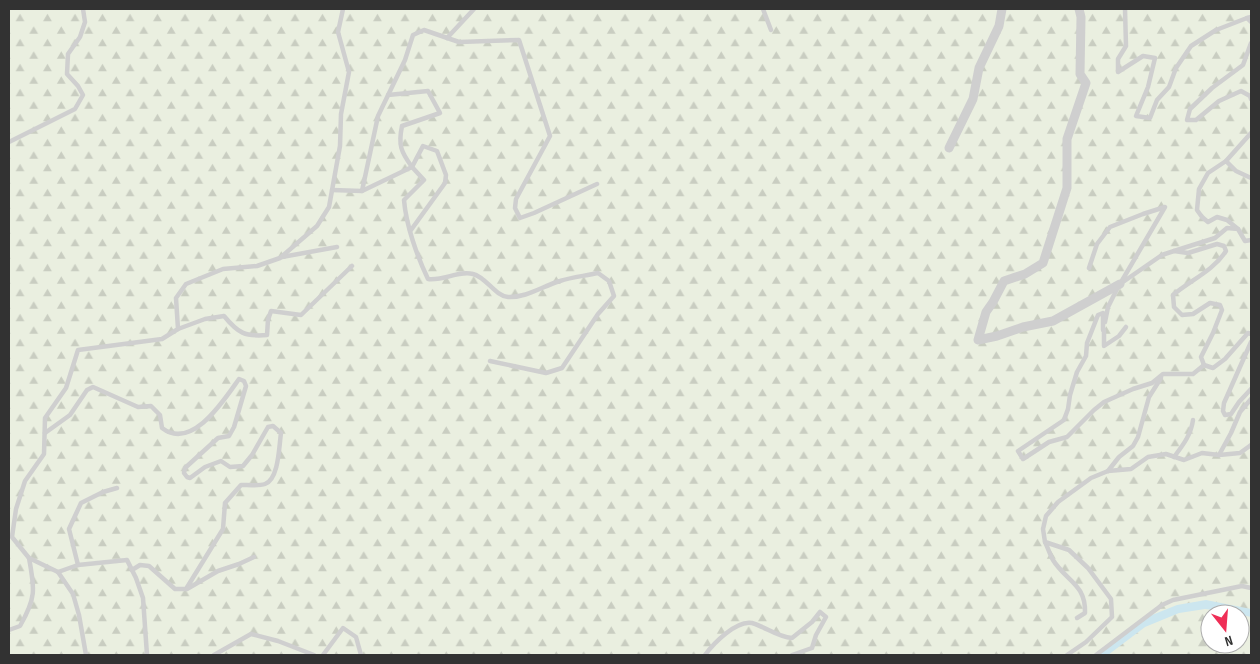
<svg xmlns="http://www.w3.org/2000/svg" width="1260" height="664" font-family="'Sofia Sans Condensed',sans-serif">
  <defs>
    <pattern id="forest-firs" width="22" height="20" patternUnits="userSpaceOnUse" patternTransform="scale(1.25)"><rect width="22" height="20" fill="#eaefe0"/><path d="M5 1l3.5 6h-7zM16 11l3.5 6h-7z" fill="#c9cdc1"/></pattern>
  </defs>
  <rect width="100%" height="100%" fill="#fff"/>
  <path fill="url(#forest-firs)" fill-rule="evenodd" d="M9 9H1251V655H9ZM1210 614H1240V644H1210Z"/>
  <polygon fill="#cce6ef" points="1206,600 1251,609 1251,617 1230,612 1205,609 1179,613 1145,627 1108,655 1093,655 1142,619 1177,605"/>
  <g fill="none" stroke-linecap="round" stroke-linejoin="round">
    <g stroke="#cfcfcf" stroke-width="4.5">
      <polyline points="763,9 771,30"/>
      <polyline points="1125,9 1126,46 1118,59 1118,72 1143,56 1155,58 1148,87 1136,116 1150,118 1157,100 1169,87 1176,68 1191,46 1216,30 1247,18"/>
      <polyline points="1251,17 1247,18 1251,22"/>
      <polyline points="447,38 474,9"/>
      <polyline points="1251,43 1243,65 1212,88 1190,109 1187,120 1196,120 1219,101 1241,91 1250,96 1251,99"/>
      <path d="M388 95 428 91 440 113 402 126C398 145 401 152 412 167L423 146 437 151 446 175 445 183 411 230"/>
      <polyline points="9,142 75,109 83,95 78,86 67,74 68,54 80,37 85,22 83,9"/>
      <polyline points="1226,161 1251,133"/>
      <path d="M332 190 362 191 412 167 424 180 404 200C406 225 417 256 428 279 444 281 459 270 473 274 486 277 495 296 508 297 526 298 543 286 560 281 572 277 585 276 598 273L609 281 614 296 598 314 562 368 546 373 490 361"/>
      <polyline points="362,191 378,116 405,60 413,35 424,30 459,42 519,40 550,136 516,199 515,208 520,218 534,213 597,184"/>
      <polyline points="1238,229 1227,220 1217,217 1208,222 1202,217 1197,210 1199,189 1208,173 1226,161 1236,171 1251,178"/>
      <path d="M1251 240 1245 241 1238 229 1227 228 1215 238 1174 251 1188 253 1217 244 1224 246 1226 251C1213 271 1191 280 1173 295L1174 307 1182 315 1193 314 1210 303 1220 305 1222 310 1213 333 1201 357 1204 365 1213 368 1225 359 1248 333 1251 334"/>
      <polyline points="282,257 337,247"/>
      <polyline points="1089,268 1097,244 1110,227 1143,214 1165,207 1120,284 1162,255 1174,251"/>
      <polyline points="1105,322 1108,307 1118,287"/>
      <path d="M178 329 205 319 224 316C238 333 245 337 267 335L268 320 271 311 301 315 352 266"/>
      <polyline points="1103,330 1103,313 1098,315 1087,343 1086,356 1077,372 1070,395 1068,409 1064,420 1018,451 1023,459 1049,442 1067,437 1094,410 1104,402 1133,389 1152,383 1163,374 1193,374 1204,365"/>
      <polyline points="1104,330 1104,346 1119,336 1126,327"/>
      <polyline points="1251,342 1224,403 1223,411 1225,415 1231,414 1239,402 1251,389"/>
      <path d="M45 433 70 415 87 390 93 387 138 407 151 406 160 415 162 428C192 451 224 400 239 379L244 381 246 386 234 427 229 436 218 438 185 468 184 473 187 477 190 478 205 467 221 461 230 467 243 466 252 455 268 427 273 426 281 433C279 446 279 479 265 484 259 486 248 485 241 485L225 503 223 529 186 589H175L149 566 140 565 132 570"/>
      <polyline points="1219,455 1231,433 1240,412 1251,399"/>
      <path d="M1174 457C1183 445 1191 435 1193 420"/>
      <polyline points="1108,471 1119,457 1133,446 1138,437 1149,397 1161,378"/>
      <path d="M1045 542C1048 548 1050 555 1053 560 1066 581 1086 584 1085 613L1077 618"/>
      <polyline points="78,565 69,529 81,503 103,492 117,488"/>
      <polyline points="58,572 78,565 127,560 136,578 143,598 147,655"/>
      <polyline points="187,589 218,571 239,564 254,557"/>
      <path d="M9 630 20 626C36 598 35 590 29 558"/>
      <polyline points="86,655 79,615 73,594 58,572 29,558 12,537 16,509 25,481 44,454 45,418 66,388 78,350 162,339 178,329 176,298 186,284 223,269 257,266 280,258 317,226 329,207 340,146 341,114 349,72 338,32 343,9"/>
      <polyline points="214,655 251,634 278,641 314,655"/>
      <polyline points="323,655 343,628 356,637 361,655"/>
      <path d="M705 655C713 644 736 620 752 623 766 627 777 637 792 638L812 622 820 612 826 617 816 635 812 648 792 655"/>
      <polyline points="1067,655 1086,642 1112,617 1111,599 1088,568 1069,550 1045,542 1043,529 1046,516 1058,502 1091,478 1108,471 1131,469 1148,457 1166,454 1184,460 1202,453 1219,455 1240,453 1251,445"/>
      <polyline points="1096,655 1162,605 1173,600 1242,586 1251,588"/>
    </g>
    <g stroke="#cfcfcf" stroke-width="9">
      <polyline points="1079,9 1081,17 1080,74 1086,83 1067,139 1067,188 1043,263 1025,274 1004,281 993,302 986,312 978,340 997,336 1023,327 1053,321 1120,284"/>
      <polyline points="949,148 973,99 979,68 999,26 1002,9"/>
    </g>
  </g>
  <rect width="1260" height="664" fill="none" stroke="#323232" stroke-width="20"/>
  <g transform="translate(1225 629) rotate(163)"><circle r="24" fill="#ffffff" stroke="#adadad"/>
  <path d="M0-4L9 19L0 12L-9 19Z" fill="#ef2e56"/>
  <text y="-8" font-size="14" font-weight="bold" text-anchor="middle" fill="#323232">N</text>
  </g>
</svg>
